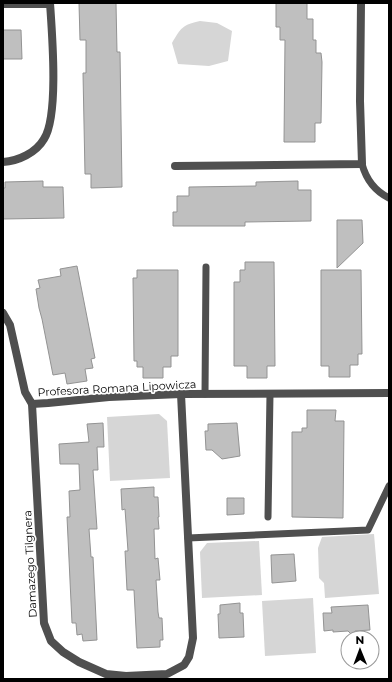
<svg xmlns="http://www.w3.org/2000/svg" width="392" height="682" font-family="Montserrat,sans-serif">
  <rect width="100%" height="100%" fill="#fff"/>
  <g fill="#d6d6d6">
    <path d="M200 21 217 23 232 31 228 61 209 66 178 64 172 43C181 28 182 25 200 21Z"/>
    <polygon points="159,414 167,421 170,478 110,481 107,417"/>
    <polygon points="374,534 379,594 325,598 324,583 319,578 318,548 322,537"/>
    <polygon points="259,541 262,595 202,598 200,552 207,543"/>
    <polygon points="313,598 316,653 265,656 262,601"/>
  </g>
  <g fill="#bfbfbf" stroke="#939393">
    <polygon points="79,3 116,3 117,52 120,52 122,187 91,188 91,174 85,174 83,73 86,73 86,40 80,40"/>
    <polygon points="276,3 307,3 307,19 313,19 313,40 316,40 316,53 321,53 322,62 321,123 315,123 315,142 284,142 285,40 280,40 280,27 276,27"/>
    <polygon points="3,30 21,30 22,59 3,59"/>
    <polygon points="43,181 43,187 63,187 64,218 3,219 3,188 5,188 5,182"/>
    <polygon points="298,181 298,190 311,190 311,221 245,222 245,226 173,226 173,212 177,212 177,196 189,196 189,187 256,186 256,182"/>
    <polygon points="337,220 362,220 363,243 337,268"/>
    <polygon points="245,262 274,262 275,366 267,366 267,378 247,378 247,366 234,366 234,282 240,282 240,270 245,270"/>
    <polygon points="77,266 95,358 91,359 93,368 85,369 87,381 67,384 65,373 53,375 42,319 39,308 36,289 40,288 38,280 61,276 60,269"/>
    <polygon points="137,270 178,270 178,356 171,356 171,367 163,367 163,378 143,378 143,367 137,367 137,361 134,361 133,278 137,278"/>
    <polygon points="321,270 361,270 362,354 358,354 358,365 350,365 350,377 329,377 329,366 321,366"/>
    <polygon points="307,410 336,410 335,421 344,421 343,518 292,517 292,432 302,432 302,428 307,428"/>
    <polygon points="103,423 104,447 97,447 98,470 93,470 97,529 89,529 91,557 93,557 97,640 83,641 82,634 77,635 76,623 72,623 67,517 70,517 69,491 80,490 79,464 60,464 59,444 89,442 87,424"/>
    <polygon points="237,423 240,456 222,459 212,450 206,450 205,431 208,431 208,424"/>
    <polygon points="154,487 154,497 158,497 159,517 158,517 159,529 154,529 155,559 158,558 160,580 156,580 158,612 159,618 162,618 163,640 160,640 160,647 137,648 134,590 127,590 125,551 128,551 125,509 122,510 121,489"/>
    <polygon points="227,498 244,498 244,514 227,515"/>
    <polygon points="294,554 296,581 272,583 271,555"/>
    <polygon points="240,603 240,613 243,613 244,637 219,638 218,614 220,614 220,605"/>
    <polygon points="368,605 370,630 355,631 352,635 348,631 333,632 333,630 324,631 323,613 332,613 331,607"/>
  </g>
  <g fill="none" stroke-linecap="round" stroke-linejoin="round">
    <g stroke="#4f4f4f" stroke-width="7">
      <path d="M362 164C366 179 375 191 389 198"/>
      <polyline points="205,394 206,267"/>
      <polyline points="268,517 270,394"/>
      <polyline points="188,538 368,530 389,486"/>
    </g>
    <g stroke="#4f4f4f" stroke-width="8">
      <polyline points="3,4 50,4"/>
      <path d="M3 162C18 161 36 153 44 139 59 116 52 33 50 3"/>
      <polyline points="175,166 362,164 360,101 361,3"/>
      <polyline points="3,313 10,325 25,392 32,404 48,403 109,397 181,394 389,393"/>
      <polyline points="32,404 44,623 51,641 63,652 79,662 106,674 126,676 167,674 184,665 189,657 193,638 181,394"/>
    </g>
  </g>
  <g text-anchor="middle" stroke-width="3.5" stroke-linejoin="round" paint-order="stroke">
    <g font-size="11" fill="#000" stroke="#fff">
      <text transform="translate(117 388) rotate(-3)" y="4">Profesora Romana Lipowicza</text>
      <text transform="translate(30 564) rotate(-93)" y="4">Damazego Tilgnera</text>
    </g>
  </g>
  <rect width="392" height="682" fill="none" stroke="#000000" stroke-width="8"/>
  <g transform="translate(360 650) rotate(359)"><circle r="19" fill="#ffffff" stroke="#999999"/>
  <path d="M0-3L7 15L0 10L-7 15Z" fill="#000000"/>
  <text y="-6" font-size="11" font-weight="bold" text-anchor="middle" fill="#000000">N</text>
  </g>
</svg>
